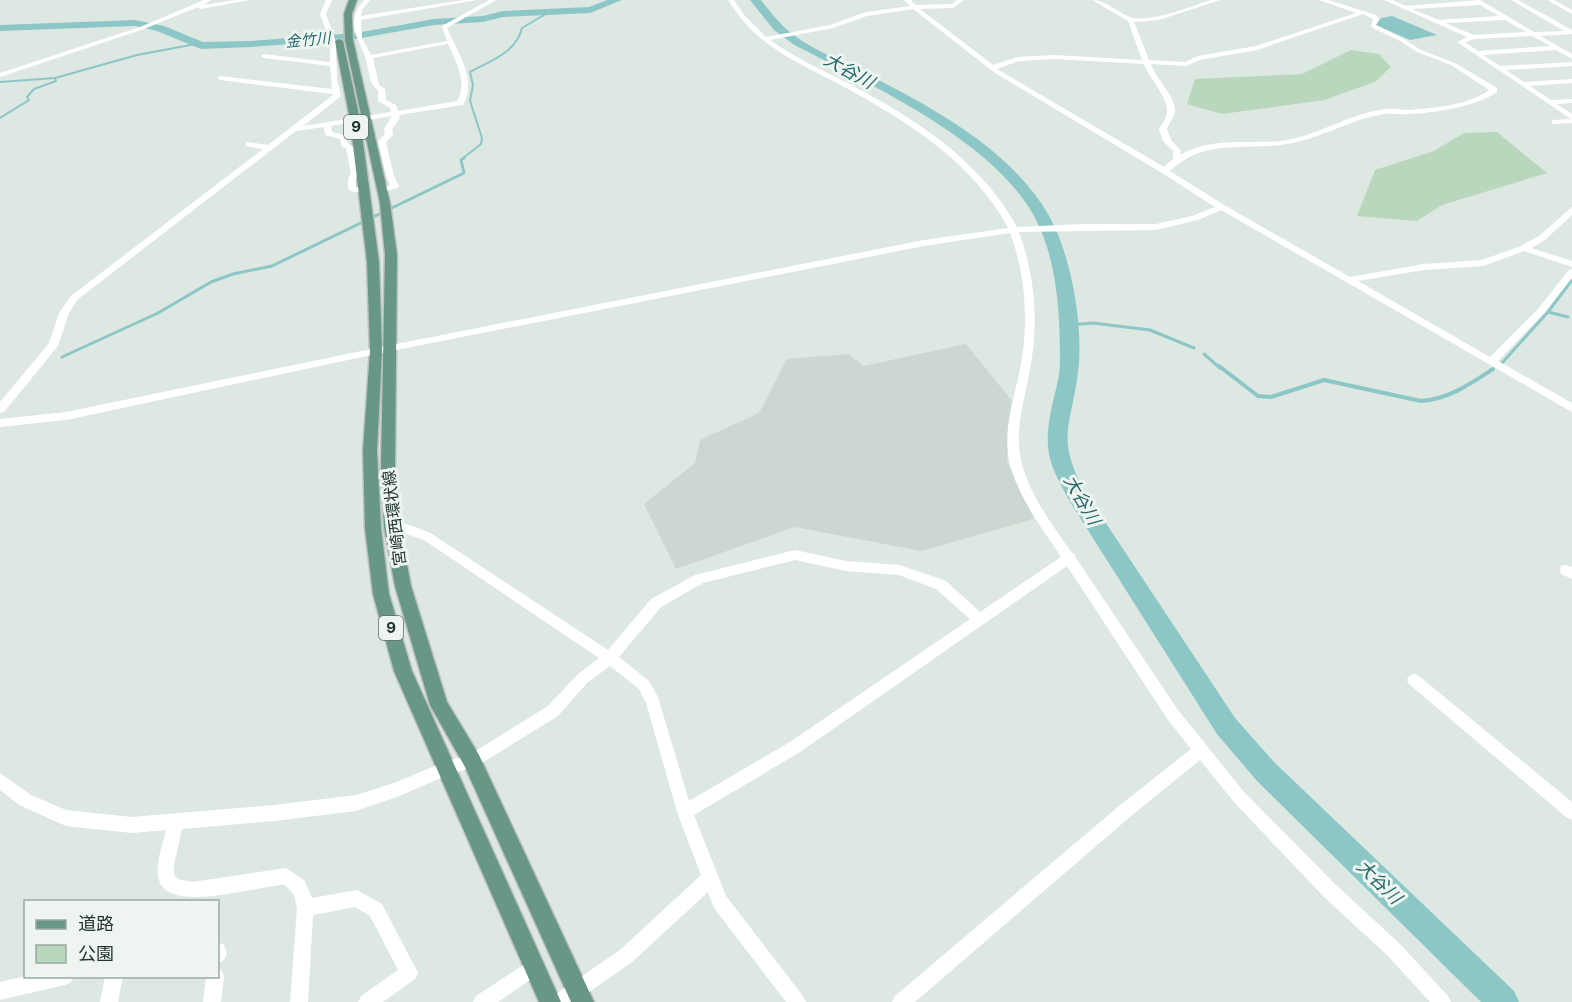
<svg xmlns="http://www.w3.org/2000/svg" width="1572" height="1002" font-family="Inter,'Noto Sans JP',sans-serif">
  <rect width="100%" height="100%" fill="#dee8e2"/>
  <polygon fill="#cdd7d1" points="966,344 1012,401 1007,461 1034,519 921,551 795,527 676,569 644,504 695,463 700,440 759,413 787,359 849,354 863,366"/>
  <g fill="#b9d7bd">
    <polygon points="1351,50 1379,54 1391,67 1375,82 1324,100 1222,114 1187,104 1195,79 1302,74"/>
    <polygon points="1497,132 1547,173 1442,205 1417,221 1357,216 1375,170 1434,151 1464,133"/>
  </g>
  <polygon fill="#8cc6c7" points="1392,16 1437,35 1410,40 1376,25 1381,18"/>
  <g fill="none" stroke-linecap="round" stroke-linejoin="round">
    <g stroke="#8cc6c7" stroke-width="2">
      <polyline points="0,82 55,78 137,55 196,44"/>
      <polyline points="0,118 29,100 27,97 34,89 56,81 55,78"/>
      <path d="M462 159 481 144 482 138 470 101 473 85 470 72C490 61 516 53 522 28L549 12"/>
    </g>
    <g stroke="#8cc6c7" stroke-width="3">
      <polyline points="1548,312 1572,280"/>
      <polyline points="1069,325 1093,323 1150,330 1194,348"/>
      <polyline points="1204,354 1220,368"/>
      <polyline points="62,357 158,313 211,282 233,274 272,266 464,173 461,160 464,158"/>
      <polyline points="1501,364 1548,312 1568,317"/>
    </g>
    <path stroke="#8cc6c7" stroke-width="4" d="M1219 366 1258 396 1271 397 1324 380 1421 401C1449 399 1470 384 1493 369"/>
    <g fill="#8cc6c7" fill-rule="evenodd">
      <polygon points="607,0 622,0 590,13 503,17 483,22 434,25 356,39 251,47 201,49 157,31 135,26 0,31 0,25 135,20 164,26 203,42 251,41 356,33 434,19 483,16 503,11 589,7"/>
      <path d="M750 0H761C767 8 774 17 781 24 803 47 839 59 867 74 933 108 1009 148 1048 214 1071 253 1084 327 1078 372 1071 428 1055 439 1086 493L1235 718 1275 763 1514 991 1519 1002H1481L1257 781 1217 734 1072 505C1050 466 1042 452 1052 406 1055 392 1060 377 1060 362 1060 317 1058 270 1040 228 1003 143 871 86 793 44L774 30Z"/>
    </g>
    <g stroke="#bdc2c0" stroke-width="3">
      <g id="major">
        <polygon points="349,0 357,0 352,14 353,40 390,203 397,255 395,468 400,527 411,586 447,702 479,755 594,1002 571,1002 465,767 430,705 395,586 384,527 381,468 385,255 380,203 345,40 344,14"/>
        <polygon points="339,39 343,41 360,120 379,262 382,351 377,451 381,528 389,594 412,671 561,1002 539,1002 394,671 373,594 365,528 363,451 370,351 367,262 350,120 335,41"/>
      </g>
    </g>
    <g fill="#fff" fill-rule="evenodd">
      <polygon points="204,0 212,0 202,5 235,0 250,0 201,9 198,7 144,29 0,77 0,73 140,27"/>
      <path d="M326 0H332L326 14 336 42 337 80 341 96 303 126 391 112 390 108 378 101V90C369 85 369 70 366 60 359 35 343 26 364 0H370L362 10 361 16 463 0H477L361 20 362 38 371 55 447 41 442 26 489 0H496L447 28C457 51 478 80 463 105L399 115 400 118 392 129 393 135 386 142 394 176 399 186 398 188 382 192 378 190 390 185 386 176 378 141 385 134 384 129 392 116 331 126 332 132 346 136 348 144 354 147 359 174 356 178V187L367 188V192C362 193 352 193 348 189V178L351 174 346 148 342 147 340 139 325 135 324 127 296 131 77 300 69 313 58 346 4 412 0 413V402L49 343 59 313 71 296 263 149 246 146V142L268 145 333 95V94L220 80 217 78 220 76 332 89 330 66 264 58 261 56 264 54 330 62V42L320 14ZM448 44C456 61 468 84 457 101L398 111 396 105 386 100 385 89 379 85 373 58Z"/>
      <path d="M728 0H734L744 15 766 37 830 25 866 12 910 6 904 0H911L916 5 952 4 957 0H964L953 8 920 9 993 65 1018 57 1054 55 1142 60 1128 21 1092 0C1107 0 1116 12 1130 17 1148 24 1192 6 1211 0H1220L1159 20 1134 22 1149 60 1185 62 1198 56 1256 46 1356 13 1319 0H1328L1376 15 1379 19 1376 25 1404 39 1421 50 1455 63 1497 88V92C1476 107 1434 113 1408 114 1400 115 1393 113 1385 114 1355 118 1327 135 1297 142 1252 153 1208 135 1170 171L1224 205 1350 277 1424 264 1482 260 1521 246 1539 236 1572 207V215L1545 240 1531 248 1572 261V267L1524 251 1483 266 1424 270 1358 281 1490 357 1538 309 1569 270 1572 269V278L1544 313 1498 361 1572 403V412L1221 210 1198 220 1156 230 1019 232C1035 275 1039 324 1030 369 1025 399 1014 429 1021 460 1029 495 1052 524 1072 553H1074L1076 558 1178 710 1244 792 1335 884 1400 944 1448 996 1451 1002H1430L1388 956 1323 896 1234 802 1200 760 1131 816 915 1002H892L895 996 1119 806 1191 749 1168 720 1067 566 800 752 694 815 726 896 803 996 806 1002H786L714 908 708 892 632 962 575 1002H550L553 996 620 950 701 875 677 812 646 703 639 689 610 666 587 683 558 716 477 766 448 775 399 796 356 811 274 821 182 829 174 865V875L178 879 192 882 286 868 304 880 312 898 357 890 382 904 418 973 415 979 383 1002H358L361 996 398 970 370 916 355 907 313 915 308 1002H290L297 908 294 895 285 885C259 885 169 915 159 880 154 865 163 845 166 830L132 833 66 826 19 805 0 790V773L31 795 66 810 132 817 274 805 356 795 397 782 446 761 469 755 548 706 577 675 599 658 424 540 409 535 388 530 386 527 388 524C402 520 419 528 432 534L608 650 651 599 695 575 795 550 846 561 900 565 946 581 980 612 1061 557C1041 526 1017 496 1009 460 1003 429 1014 399 1020 369 1029 325 1026 275 1010 233L924 246 376 354 66 420 0 427V419L66 412 376 348 924 240 1008 228C974 164 910 123 848 89 799 62 759 50 728 0ZM913 9 995 73 1162 173 1215 207 1192 216 1156 224H1083L1017 227C981 161 916 119 851 85 823 70 795 58 770 40L833 28 867 16ZM1363 14 1373 19 1371 27 1400 41 1417 52 1451 65 1489 90C1469 105 1434 108 1409 110 1402 110 1394 108 1386 109 1349 113 1317 137 1280 141 1247 144 1211 137 1180 155L1181 151 1171 140 1167 129C1169 124 1174 117 1175 111 1176 97 1156 79 1151 64L1186 66 1200 60 1257 50ZM1054 59 1144 64C1149 78 1168 97 1167 111 1167 117 1162 124 1159 129L1163 141 1173 151V159L1164 167 997 69 1019 61ZM795 560 846 571 899 575 936 589 970 619 790 742 689 801 658 697 649 681 619 657 661 607 703 583Z"/>
      <path d="M1384 0H1392L1406 6 1480 0 1534 32 1564 31 1511 0H1518L1572 30V34L1540 36 1572 54V59L1556 50 1483 55 1500 66 1572 62V66L1506 70 1524 82 1572 79V83L1530 86 1551 100 1572 99V103L1557 104 1572 114V123L1552 124V120L1571 119 1457 42 1467 37ZM1480 5 1499 16 1439 20 1412 9ZM1505 20 1526 32 1474 35 1445 23ZM1532 36 1550 46 1478 51 1465 42 1474 39Z"/>
      <polygon points="1547,0 1554,0 1572,10 1572,14"/>
      <polygon points="1566,565 1572,567 1572,579 1561,574 1560,570 1561,566"/>
      <polygon points="1414,674 1419,676 1572,802 1572,820 1566,817 1409,684 1407,680 1409,676"/>
      <polygon points="218,942 224,945 227,954 224,960 218,963"/>
      <polygon points="534,958 540,961 543,967 540,973 498,1002 473,1002 476,996"/>
      <polygon points="218,968 221,970 224,976 221,1002 203,1002 206,976 218,976"/>
      <polygon points="26,976 74,976 71,982 65,985 0,1000 0,982"/>
      <polygon points="105,976 123,976 118,1002 100,1002"/>
    </g>
    <use href="#major" fill="#689885" fill-rule="evenodd"/>
  </g>
  <g text-anchor="middle" stroke-width="6" stroke-linejoin="round" paint-order="stroke">
    <g font-size="15" font-style="italic" fill="#246869" stroke="#eef5f1">
      <text transform="translate(308 40) rotate(-5)" y="5">金竹川</text>
    </g>
    <g fill="#eef5f1" stroke="#5f6f68" stroke-width="1.5">
      <rect x="344" y="115" width="24" height="24" rx="4.5"/>
      <rect x="379" y="616" width="24" height="24" rx="4.5"/>
    </g>
    <g font-size="15" font-weight="bold" fill="#22352d">
      <text x="356" y="132">9</text>
      <text x="391" y="633">9</text>
    </g>
    <g font-size="16" fill="#22352d" stroke="#eef5f1">
      <text transform="translate(394 518) rotate(-97)" y="6">宮崎西環状線</text>
    </g>
    <g font-size="18" font-style="italic" fill="#246869" stroke="#eef5f1">
      <text transform="translate(849 71) rotate(29)" y="6">大谷川</text>
      <text transform="translate(1082 500) rotate(60)" y="6">大谷川</text>
      <text transform="translate(1379 882) rotate(44)" y="6">大谷川</text>
    </g>
  </g>
  <rect x="24" y="900" width="195" height="78" fill="#eef5f1" stroke="#9ca8a3" stroke-width="1.5"/>
  <rect x="36" y="920" width="30" height="9" fill="#689885" stroke="#9ca8a3" stroke-width="1.5"/>
  <text x="78" y="930" font-size="18" fill="#22352d">道路</text>
  <rect x="36" y="945" width="30" height="18" fill="#b9d7bd" stroke="#9ca8a3" stroke-width="1.5"/>
  <text x="78" y="960" font-size="18" fill="#22352d">公園</text>
</svg>
